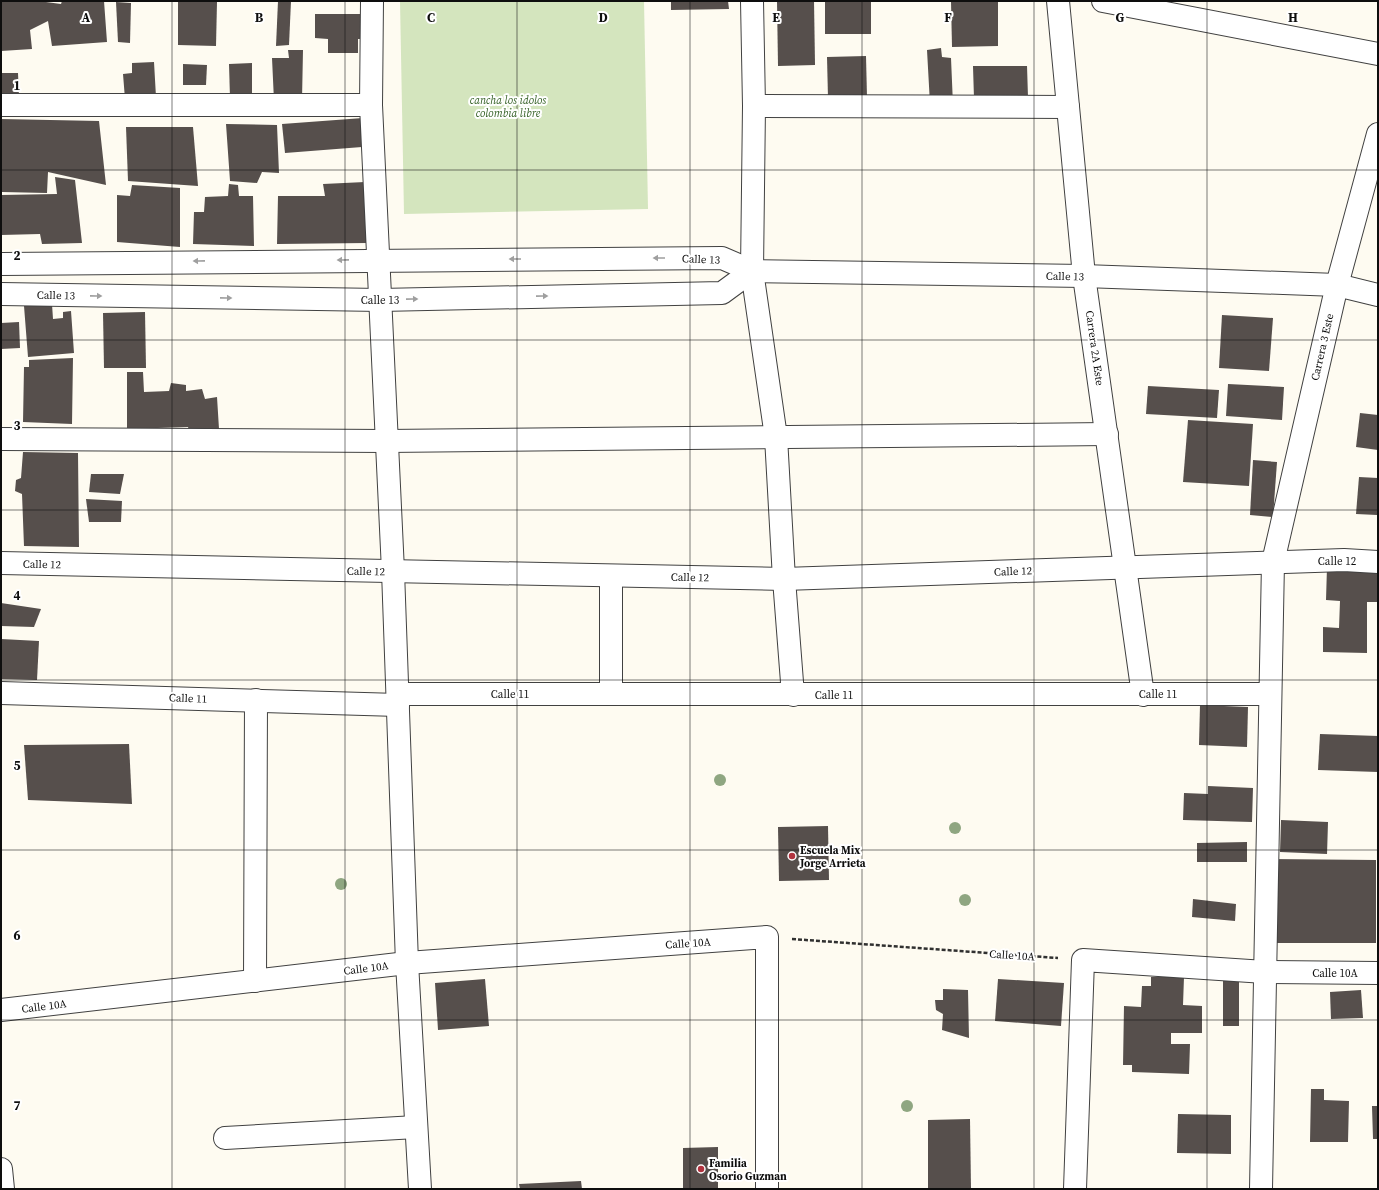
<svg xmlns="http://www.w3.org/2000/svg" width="1379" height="1190" font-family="'Source Serif 4',serif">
  <rect width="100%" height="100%" fill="#fefbf1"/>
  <polygon fill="#d4e5be" points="400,1 644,1 648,209 404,214"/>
  <g fill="#564f4c">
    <polygon points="1,1 46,2 61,4 62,1 104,1 107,42 52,46 48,21 30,30 32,49 1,51"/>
    <polygon points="178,1 217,2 216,46 178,45"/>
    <polygon points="278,1 291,1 289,45 276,46"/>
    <polygon points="671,1 728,1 729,9 671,10"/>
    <polygon points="777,1 814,1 815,65 778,66"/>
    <rect x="825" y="1" width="46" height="33"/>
    <polygon points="951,1 998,1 998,46 952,47"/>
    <polygon points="116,2 131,3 130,43 118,42"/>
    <polygon points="315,14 361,14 361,39 358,39 358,53 328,53 328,39 315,38"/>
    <polygon points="941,48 942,57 951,58 953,105 930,104 927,50"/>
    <polygon points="288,50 303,50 302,100 274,101 272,58 289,58"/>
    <polygon points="866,56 867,97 828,98 827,57"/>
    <polygon points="154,62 156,97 125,99 123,74 132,73 132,63"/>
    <polygon points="252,63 252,98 230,98 229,64"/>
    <polygon points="183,64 207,65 206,85 183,85"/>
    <polygon points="973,66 1027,66 1028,98 974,99"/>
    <polygon points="1,73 18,73 19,97 1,97"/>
    <polygon points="363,118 362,147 285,153 282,124"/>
    <polygon points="1,119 99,121 106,185 48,172 47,193 2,192"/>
    <polygon points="226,124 277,125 279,173 262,172 257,183 230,181"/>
    <polygon points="126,127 193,127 198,186 128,181"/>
    <polygon points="55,177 75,180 82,243 42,244 40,234 1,235 1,195 57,194"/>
    <polygon points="365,182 367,243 277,244 278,196 325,196 323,184"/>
    <polygon points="229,184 238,185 239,196 253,196 254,246 193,244 194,212 204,212 205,197 228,196"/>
    <polygon points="132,185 180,188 180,247 117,242 117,195 130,196"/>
    <polygon points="52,304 53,319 63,318 63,312 71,311 74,353 28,357 24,306"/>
    <polygon points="145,312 146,368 104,368 103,313"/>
    <polygon points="1222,315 1273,318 1269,371 1219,368"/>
    <polygon points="19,322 20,348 1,349 1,323"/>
    <polygon points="73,358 72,424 23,422 24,367 29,367 29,360"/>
    <polygon points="127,372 143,372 144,392 169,391 171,383 186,385 186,391 202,389 205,399 217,397 219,429 206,428 204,434 190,433 188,427 127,429"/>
    <polygon points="1228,384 1284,387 1282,420 1226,416"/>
    <polygon points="1148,386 1219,390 1217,418 1146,414"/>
    <polygon points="1360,413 1378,415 1378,450 1356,447"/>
    <polygon points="1188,420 1253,424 1249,486 1183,482"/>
    <polygon points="23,452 78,453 79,547 24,546 22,494 15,491 16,480 21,478"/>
    <polygon points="1253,460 1277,462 1273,517 1250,515"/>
    <polygon points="91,474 124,474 120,494 89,492"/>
    <polygon points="1359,477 1378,478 1377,515 1356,514"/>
    <polygon points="86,499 122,501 121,522 89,522"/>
    <polygon points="1327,567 1378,570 1378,602 1367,602 1367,653 1323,652 1323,627 1339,628 1340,601 1326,600"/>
    <polygon points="1,603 41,609 34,627 1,626"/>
    <polygon points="1,639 39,641 37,680 1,679"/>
    <polygon points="1200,705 1248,707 1247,747 1199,745"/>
    <polygon points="1320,734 1378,736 1378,772 1318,770"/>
    <polygon points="129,744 132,804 28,800 24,745"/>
    <polygon points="1208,786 1253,788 1252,822 1183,820 1184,793 1208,794"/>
    <polygon points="1281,820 1328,822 1327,854 1280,852"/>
    <polygon points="828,826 829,880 779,881 778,827"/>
    <polygon points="1247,842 1247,862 1197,862 1197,843"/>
    <polygon points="1270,859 1376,860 1376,943 1270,943"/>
    <polygon points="1193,899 1236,904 1235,921 1192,917"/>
    <rect x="1223" y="974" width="16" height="52"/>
    <polygon points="1151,977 1184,977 1183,1005 1202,1006 1202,1033 1171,1033 1171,1044 1190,1044 1189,1074 1132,1072 1132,1065 1123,1065 1124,1006 1141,1007 1142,986 1151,986"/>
    <polygon points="485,979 489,1026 438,1030 435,983"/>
    <polygon points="998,979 1064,983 1061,1026 995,1021"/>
    <polygon points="943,989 968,990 969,1038 942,1030 943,1014 936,1010 935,1000 943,1000"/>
    <polygon points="1361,990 1363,1018 1331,1019 1330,992"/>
    <polygon points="1311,1089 1324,1089 1324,1100 1349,1101 1348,1142 1310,1142"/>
    <polygon points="1372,1106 1378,1106 1378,1139 1373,1139"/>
    <polygon points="1178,1114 1231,1115 1231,1154 1177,1153"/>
    <polygon points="970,1119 971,1189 928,1189 928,1120"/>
    <polygon points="718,1147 718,1189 683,1189 683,1148"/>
    <polygon points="581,1181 582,1189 520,1189 519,1184"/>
  </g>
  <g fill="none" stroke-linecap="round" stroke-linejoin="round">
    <g stroke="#414141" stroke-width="24">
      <g id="minor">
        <polyline points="372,1 371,105 393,571 407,963 420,1189"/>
        <polyline points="752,1 754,106 752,271 776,437 784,579 793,695"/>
        <polyline points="1058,1 1084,276 1143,695"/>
        <polyline points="1103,1 1378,54"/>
        <polyline points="1,105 371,105"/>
        <polyline points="754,106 1068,107"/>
        <polyline points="1,264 722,258 752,271 1084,276 1337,285 1378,295"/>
        <polyline points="1,294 380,300 722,293 752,271"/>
        <polyline points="1,439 386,441 1107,434"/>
        <polyline points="1,563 784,579 1344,560 1378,562"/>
        <polyline points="1,693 398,705"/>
        <polyline points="398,694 1270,694"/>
        <polyline points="611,694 611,576"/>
        <polyline points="255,981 256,700"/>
        <polyline points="1,1010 407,963 767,937 767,1189"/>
        <polyline points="225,1138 416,1127"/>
        <polyline points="1,1169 3,1189"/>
        <polyline points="1075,1189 1083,960 1265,972 1378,973"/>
        <polyline points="1261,1189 1273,562 1337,285 1378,134"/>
      </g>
    </g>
    <polyline stroke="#303030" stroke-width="2.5" stroke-dasharray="4 2" stroke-linecap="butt" points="792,939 1058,958"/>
    <use href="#minor" stroke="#fff" stroke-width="22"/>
  </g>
  <g fill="#8fa681">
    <circle cx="720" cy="780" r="6"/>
    <circle cx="955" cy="828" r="6"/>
    <circle cx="341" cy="884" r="6"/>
    <circle cx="965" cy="900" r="6"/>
    <circle cx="907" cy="1106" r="6"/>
  </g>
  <defs><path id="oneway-solid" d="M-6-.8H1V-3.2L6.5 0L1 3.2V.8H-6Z"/></defs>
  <g fill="#9f9f9f">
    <use href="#oneway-solid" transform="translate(659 258) rotate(180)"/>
    <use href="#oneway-solid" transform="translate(515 259) rotate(180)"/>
    <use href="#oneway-solid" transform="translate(343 260) rotate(179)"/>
    <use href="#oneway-solid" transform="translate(199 261) rotate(179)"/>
    <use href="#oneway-solid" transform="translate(96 296) rotate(1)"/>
    <use href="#oneway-solid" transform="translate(542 296) rotate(-1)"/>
    <use href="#oneway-solid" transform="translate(226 298) rotate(1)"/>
    <use href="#oneway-solid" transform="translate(412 299) rotate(-1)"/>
  </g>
  <path fill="none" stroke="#0e0e0e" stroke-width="1" stroke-opacity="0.55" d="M172 1V1189M345 1V1189M517 1V1189M690 1V1189M862 1V1189M1034 1V1189M1207 1V1189M1 170H1378M1 340H1378M1 510H1378M1 680H1378M1 850H1378M1 1020H1378"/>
  <g fill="#b1333f" stroke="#fff" stroke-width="1.5">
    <circle cx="792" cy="856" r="4"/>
    <circle cx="701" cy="1169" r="4"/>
  </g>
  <g text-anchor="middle" stroke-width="4" stroke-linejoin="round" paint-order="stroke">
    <g font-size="11" font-style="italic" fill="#346025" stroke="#fff">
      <text x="508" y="104">cancha los idolos<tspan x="508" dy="13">colombia libre</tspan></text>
    </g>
    <g font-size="11" fill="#0e0e0e" stroke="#fff">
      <text transform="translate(701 259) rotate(2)" y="4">Calle 13</text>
      <text transform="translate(1065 276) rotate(1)" y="4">Calle 13</text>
      <text transform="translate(56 295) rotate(1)" y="4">Calle 13</text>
      <text x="380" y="304">Calle 13</text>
      <text transform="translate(1322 347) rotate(-77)" y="4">Carrera 3 Este</text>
      <text transform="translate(1095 348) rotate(82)" y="4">Carrera 2A Este</text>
      <text x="1337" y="565">Calle 12</text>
      <text transform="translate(42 564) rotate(1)" y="4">Calle 12</text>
      <text transform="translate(366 571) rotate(1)" y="4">Calle 12</text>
      <text transform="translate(1013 571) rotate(-2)" y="4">Calle 12</text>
      <text transform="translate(690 577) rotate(1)" y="4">Calle 12</text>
      <text x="510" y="698">Calle 11</text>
      <text x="1158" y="698">Calle 11</text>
      <text x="834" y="699">Calle 11</text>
      <text transform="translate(188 698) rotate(2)" y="4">Calle 11</text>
      <text transform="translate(688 943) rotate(-4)" y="4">Calle 10A</text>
      <text transform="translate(1012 955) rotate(4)" y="4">Calle 10A</text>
      <text transform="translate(366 968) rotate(-7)" y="4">Calle 10A</text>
      <text x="1335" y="977">Calle 10A</text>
      <text transform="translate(44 1006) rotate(-7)" y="4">Calle 10A</text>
    </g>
    <g font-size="11" font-weight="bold" fill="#0e0e0e" stroke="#fff" text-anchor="start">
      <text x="800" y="854">Escuela Mix<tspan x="800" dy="13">Jorge Arrieta</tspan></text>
      <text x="709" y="1167">Familia<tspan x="709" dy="13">Osorio Guzman</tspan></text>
    </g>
  </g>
  <g font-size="13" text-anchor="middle" font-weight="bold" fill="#0e0e0e" stroke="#fff" stroke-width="4" stroke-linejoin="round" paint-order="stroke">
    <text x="86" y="22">A</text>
    <text x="259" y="22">B</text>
    <text x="431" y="22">C</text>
    <text x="603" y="22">D</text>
    <text x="776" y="22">E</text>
    <text x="948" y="22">F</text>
    <text x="1120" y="22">G</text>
    <text x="1293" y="22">H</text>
    <text x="17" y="90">1</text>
    <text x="17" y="260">2</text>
    <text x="17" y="430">3</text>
    <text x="17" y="600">4</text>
    <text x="17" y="770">5</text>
    <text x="17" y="940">6</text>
    <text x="17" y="1110">7</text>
  </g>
  <rect width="1379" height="1190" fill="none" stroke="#0e0e0e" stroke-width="4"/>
</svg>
